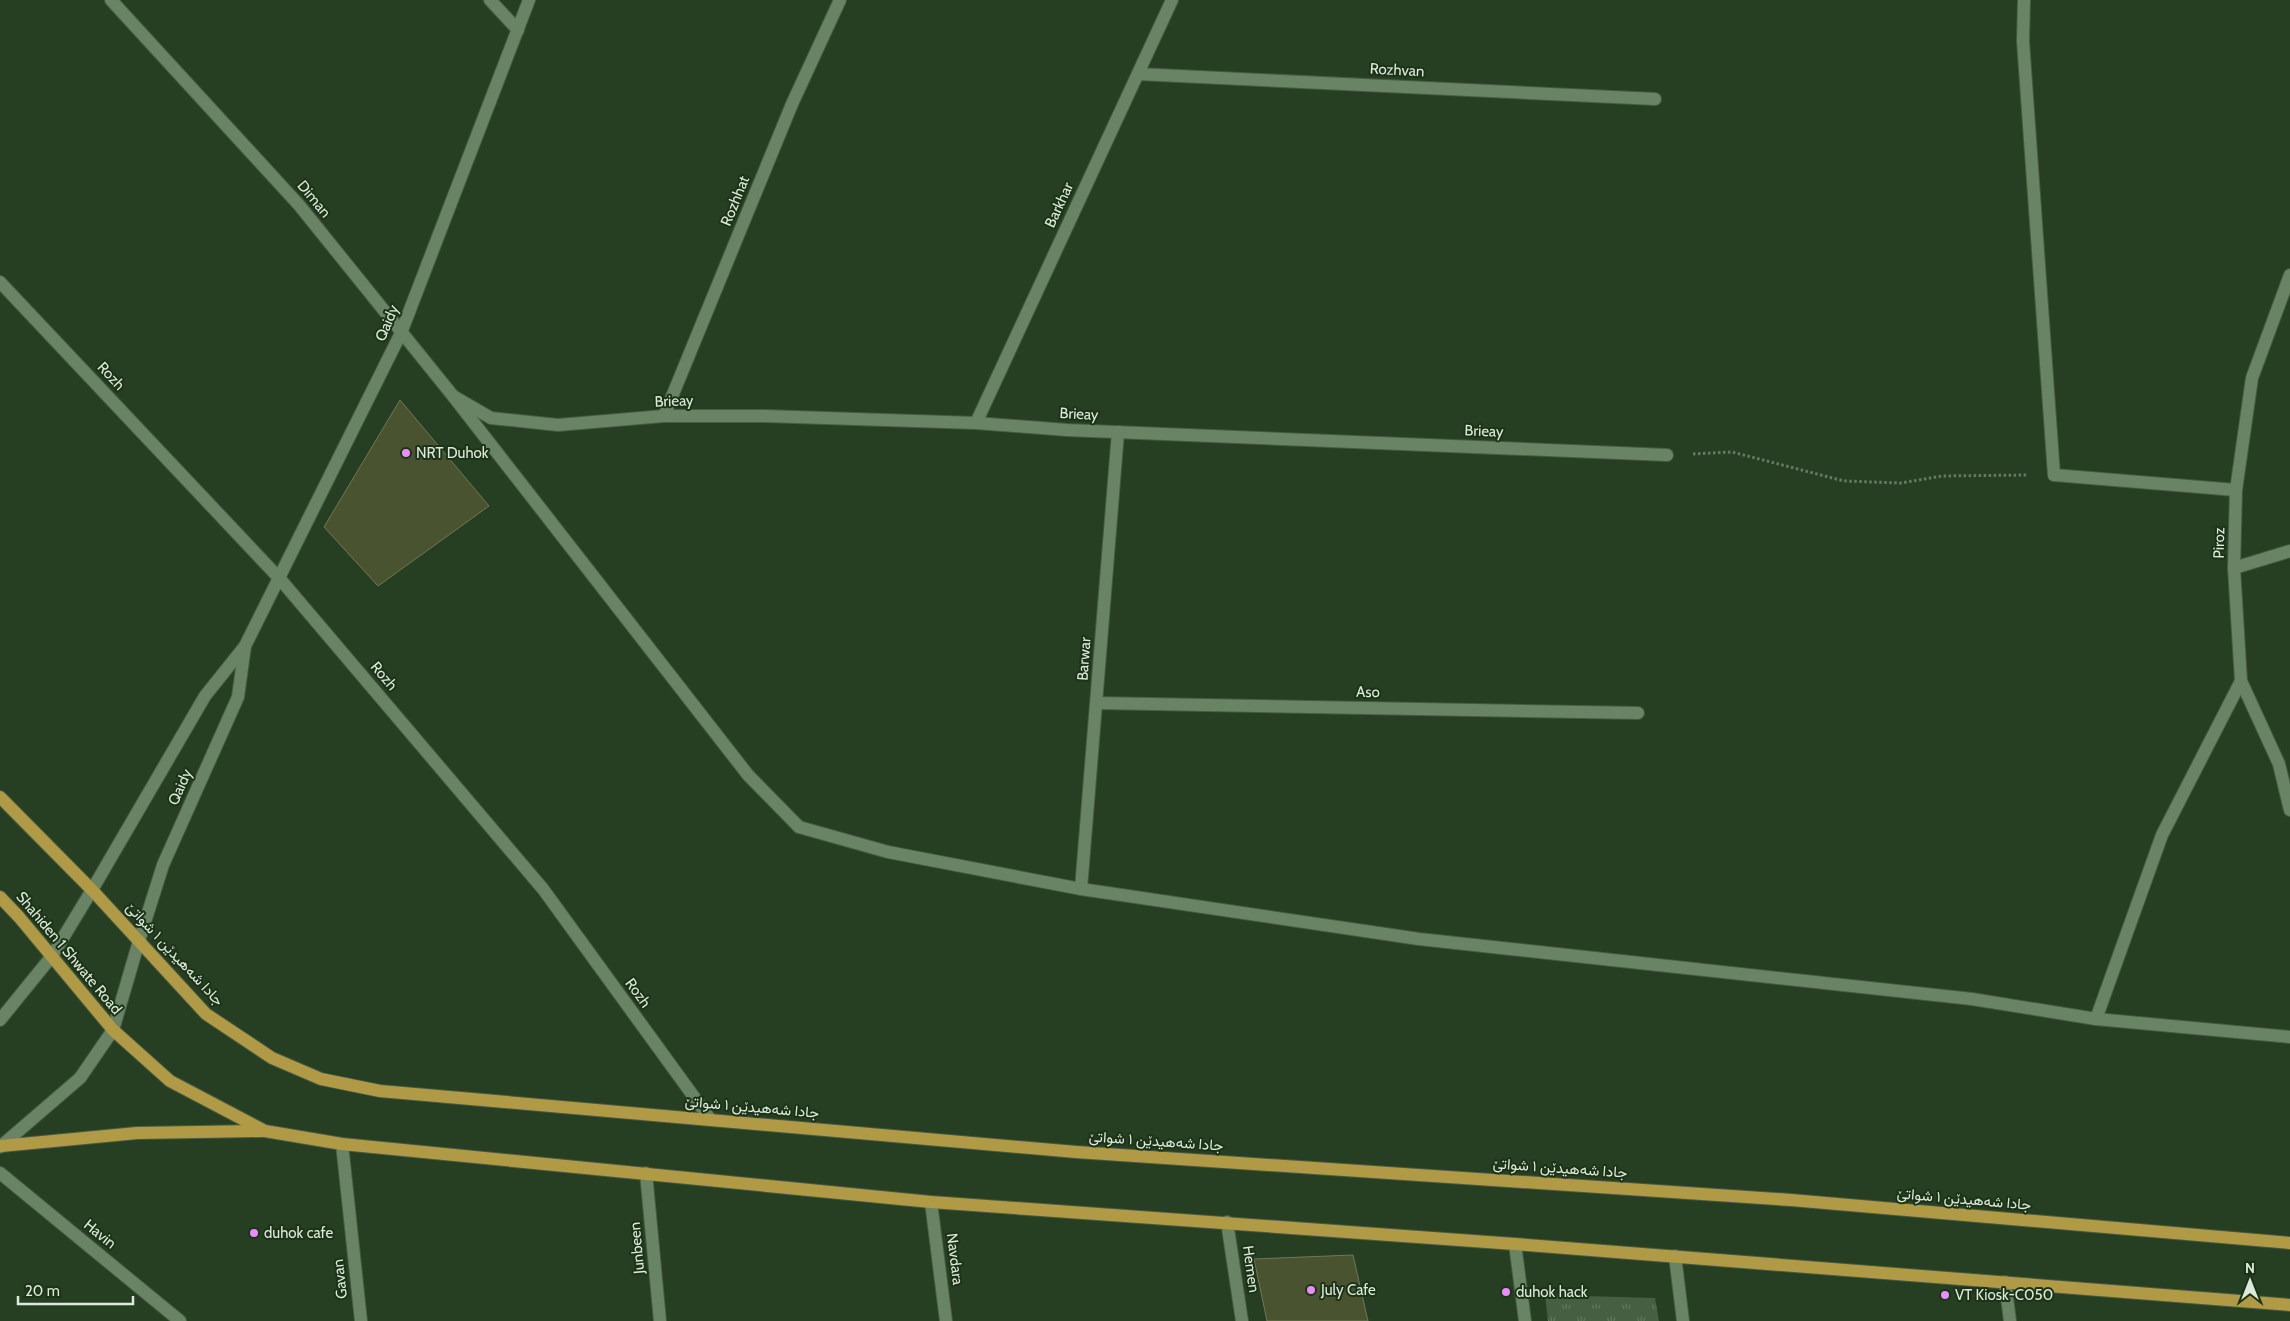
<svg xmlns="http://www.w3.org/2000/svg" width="2290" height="1321" font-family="Cabin,Vazirmatn,sans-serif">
  <defs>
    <pattern id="grass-tufts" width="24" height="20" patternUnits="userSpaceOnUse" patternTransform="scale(1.25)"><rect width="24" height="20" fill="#465f42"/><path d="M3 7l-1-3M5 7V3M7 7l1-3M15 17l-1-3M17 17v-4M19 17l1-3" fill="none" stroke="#60765d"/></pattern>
  </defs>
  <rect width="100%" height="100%" fill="#263e22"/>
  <polygon fill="url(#grass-tufts)" points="1545,1295 1655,1298 1659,1321 1548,1321"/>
  <g fill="#4a532f" stroke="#6f7954">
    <polygon points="400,400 489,506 378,586 324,527"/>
    <polygon points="1353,1255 1368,1321 1267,1321 1254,1259"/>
  </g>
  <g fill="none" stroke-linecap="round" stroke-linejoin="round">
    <g stroke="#475b43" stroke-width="14">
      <g id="minor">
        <polyline points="111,0 299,205 453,396 491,418 558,425 664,416 765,416 976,423 1067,430 1667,455"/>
        <polyline points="490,0 518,30"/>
        <polyline points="2024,0 2023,41 2054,475 2236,490"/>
        <polyline points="1138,74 1655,99"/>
        <polyline points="2290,275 2252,378 2236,490 2234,568 2241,681 2279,764 2290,810"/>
        <polyline points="0,282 280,579 543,889 710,1119"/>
        <polyline points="453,396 748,775 799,827 888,852 1081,889 1419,939 1972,999 2096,1019 2290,1037"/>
        <polyline points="664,416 792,104 840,0"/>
        <polyline points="976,423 1172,0"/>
        <polyline points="2234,568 2290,551"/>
        <polyline points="1097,703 1638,713"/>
        <polyline points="1081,889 1118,432"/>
        <polyline points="92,890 205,696 245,646 401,333 529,0"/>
        <polyline points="139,941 163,865 238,697 245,646"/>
        <polyline points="2096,1019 2162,835 2241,681"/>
        <polyline points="342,1144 361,1321"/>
        <polyline points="0,1173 180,1321"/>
        <polyline points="646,1173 660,1321"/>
        <polyline points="931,1202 946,1321"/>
        <polyline points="1227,1222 1242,1321"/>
        <polyline points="1515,1244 1525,1321"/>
        <polyline points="1675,1256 1683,1321"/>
        <polyline points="2005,1282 2010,1321"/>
      </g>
    </g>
    <g stroke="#475b43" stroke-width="14">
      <g id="secondary">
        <polyline points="0,1020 52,956 92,890"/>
        <polyline points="0,1147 80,1078 113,1030 139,941"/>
      </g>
    </g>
    <g stroke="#475b43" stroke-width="14">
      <g id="primary">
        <polyline points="0,797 92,890 206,1014 272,1058 321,1079 380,1091 1076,1152 1791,1200 2290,1243"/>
        <polyline points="0,897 19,917 113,1030 170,1081 265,1131 342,1144 931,1202 1515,1244 2290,1305"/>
        <polyline points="1,1146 137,1133 263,1131"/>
      </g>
    </g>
    <polyline stroke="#657a62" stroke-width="3" stroke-dasharray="2.5 2.5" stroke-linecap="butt" points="1693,454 1732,452 1844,481 1901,483 1942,476 2027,475"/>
    <use href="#minor" stroke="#698465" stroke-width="12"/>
    <use href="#secondary" stroke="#698465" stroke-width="12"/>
    <use href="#primary" stroke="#b19a45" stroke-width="12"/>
  </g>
  <g fill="#ea8dfc" stroke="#1c3318" stroke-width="2">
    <circle cx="406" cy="453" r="5"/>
    <circle cx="254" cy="1233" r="5"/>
    <circle cx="1311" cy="1290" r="5"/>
    <circle cx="1506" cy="1292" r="5"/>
    <circle cx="1945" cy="1295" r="5"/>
  </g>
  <g text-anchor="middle" stroke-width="4" stroke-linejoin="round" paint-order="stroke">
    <g font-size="15" fill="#dcead9" stroke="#1c3318">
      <text transform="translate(1397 70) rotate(3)" y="5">Rozhvan</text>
      <text transform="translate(314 199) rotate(50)" y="5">Diman</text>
      <text transform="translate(735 201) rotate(-68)" y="5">Rozhhat</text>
      <text transform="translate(1059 205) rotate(-65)" y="5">Barkhar</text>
      <text transform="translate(387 323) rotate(-67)" y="5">Qaidy</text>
      <text transform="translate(111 376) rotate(47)" y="5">Rozh</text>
      <text transform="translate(674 401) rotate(-2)" y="5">Brieay</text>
      <text transform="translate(1079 414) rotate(3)" y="5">Brieay</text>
      <text transform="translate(1484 431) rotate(2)" y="5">Brieay</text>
      <text transform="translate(2219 543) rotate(-89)" y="5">Piroz</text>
      <text transform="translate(1084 659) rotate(-86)" y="5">Barwar</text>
      <text transform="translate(384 676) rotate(50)" y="5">Rozh</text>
      <text transform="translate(1368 692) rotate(1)" y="5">Aso</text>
      <text transform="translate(180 787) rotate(-66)" y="5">Qaidy</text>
      <text transform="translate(69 953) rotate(50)" y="5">Shahiden 1 Shwate Road</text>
      <text transform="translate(175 954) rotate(47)" y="5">جادا شەهیدێن ١ شواتێ</text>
      <text transform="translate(638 993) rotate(54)" y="5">Rozh</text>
      <text transform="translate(752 1107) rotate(5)" y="5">جادا شەهیدێن ١ شواتێ</text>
      <text transform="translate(1156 1141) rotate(4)" y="5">جادا شەهیدێن ١ شواتێ</text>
      <text transform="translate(1560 1168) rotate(4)" y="5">جادا شەهیدێن ١ شواتێ</text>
      <text transform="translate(1964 1199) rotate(5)" y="5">جادا شەهیدێن ١ شواتێ</text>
      <text transform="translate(100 1234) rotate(39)" y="5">Havin</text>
      <text transform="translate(637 1248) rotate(-95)" y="5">Junbeen</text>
      <text transform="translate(955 1259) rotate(83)" y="5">Navdara</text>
      <text transform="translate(1251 1269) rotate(82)" y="5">Hemen</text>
      <text transform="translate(340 1279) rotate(-96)" y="5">Gavan</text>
    </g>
    <g font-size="15" fill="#dcead9" stroke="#1c3318" text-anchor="start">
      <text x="416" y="458">NRT Duhok</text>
      <text x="264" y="1238">duhok cafe</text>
      <text x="1321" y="1295">July Cafe</text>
      <text x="1516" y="1297">duhok hack</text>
      <text x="1955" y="1300">VT Kiosk-C050</text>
    </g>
  </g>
  <g transform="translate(2250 1281)" stroke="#1c3318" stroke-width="4" paint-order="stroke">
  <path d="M0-4L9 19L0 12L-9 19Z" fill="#dcead9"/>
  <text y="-8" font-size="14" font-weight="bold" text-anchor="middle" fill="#dcead9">N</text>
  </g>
  <path d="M18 1296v8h115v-8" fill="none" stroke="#dcead9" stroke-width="2.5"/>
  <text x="25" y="1296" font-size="15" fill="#dcead9" stroke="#1c3318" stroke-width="4" paint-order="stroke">20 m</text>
</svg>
